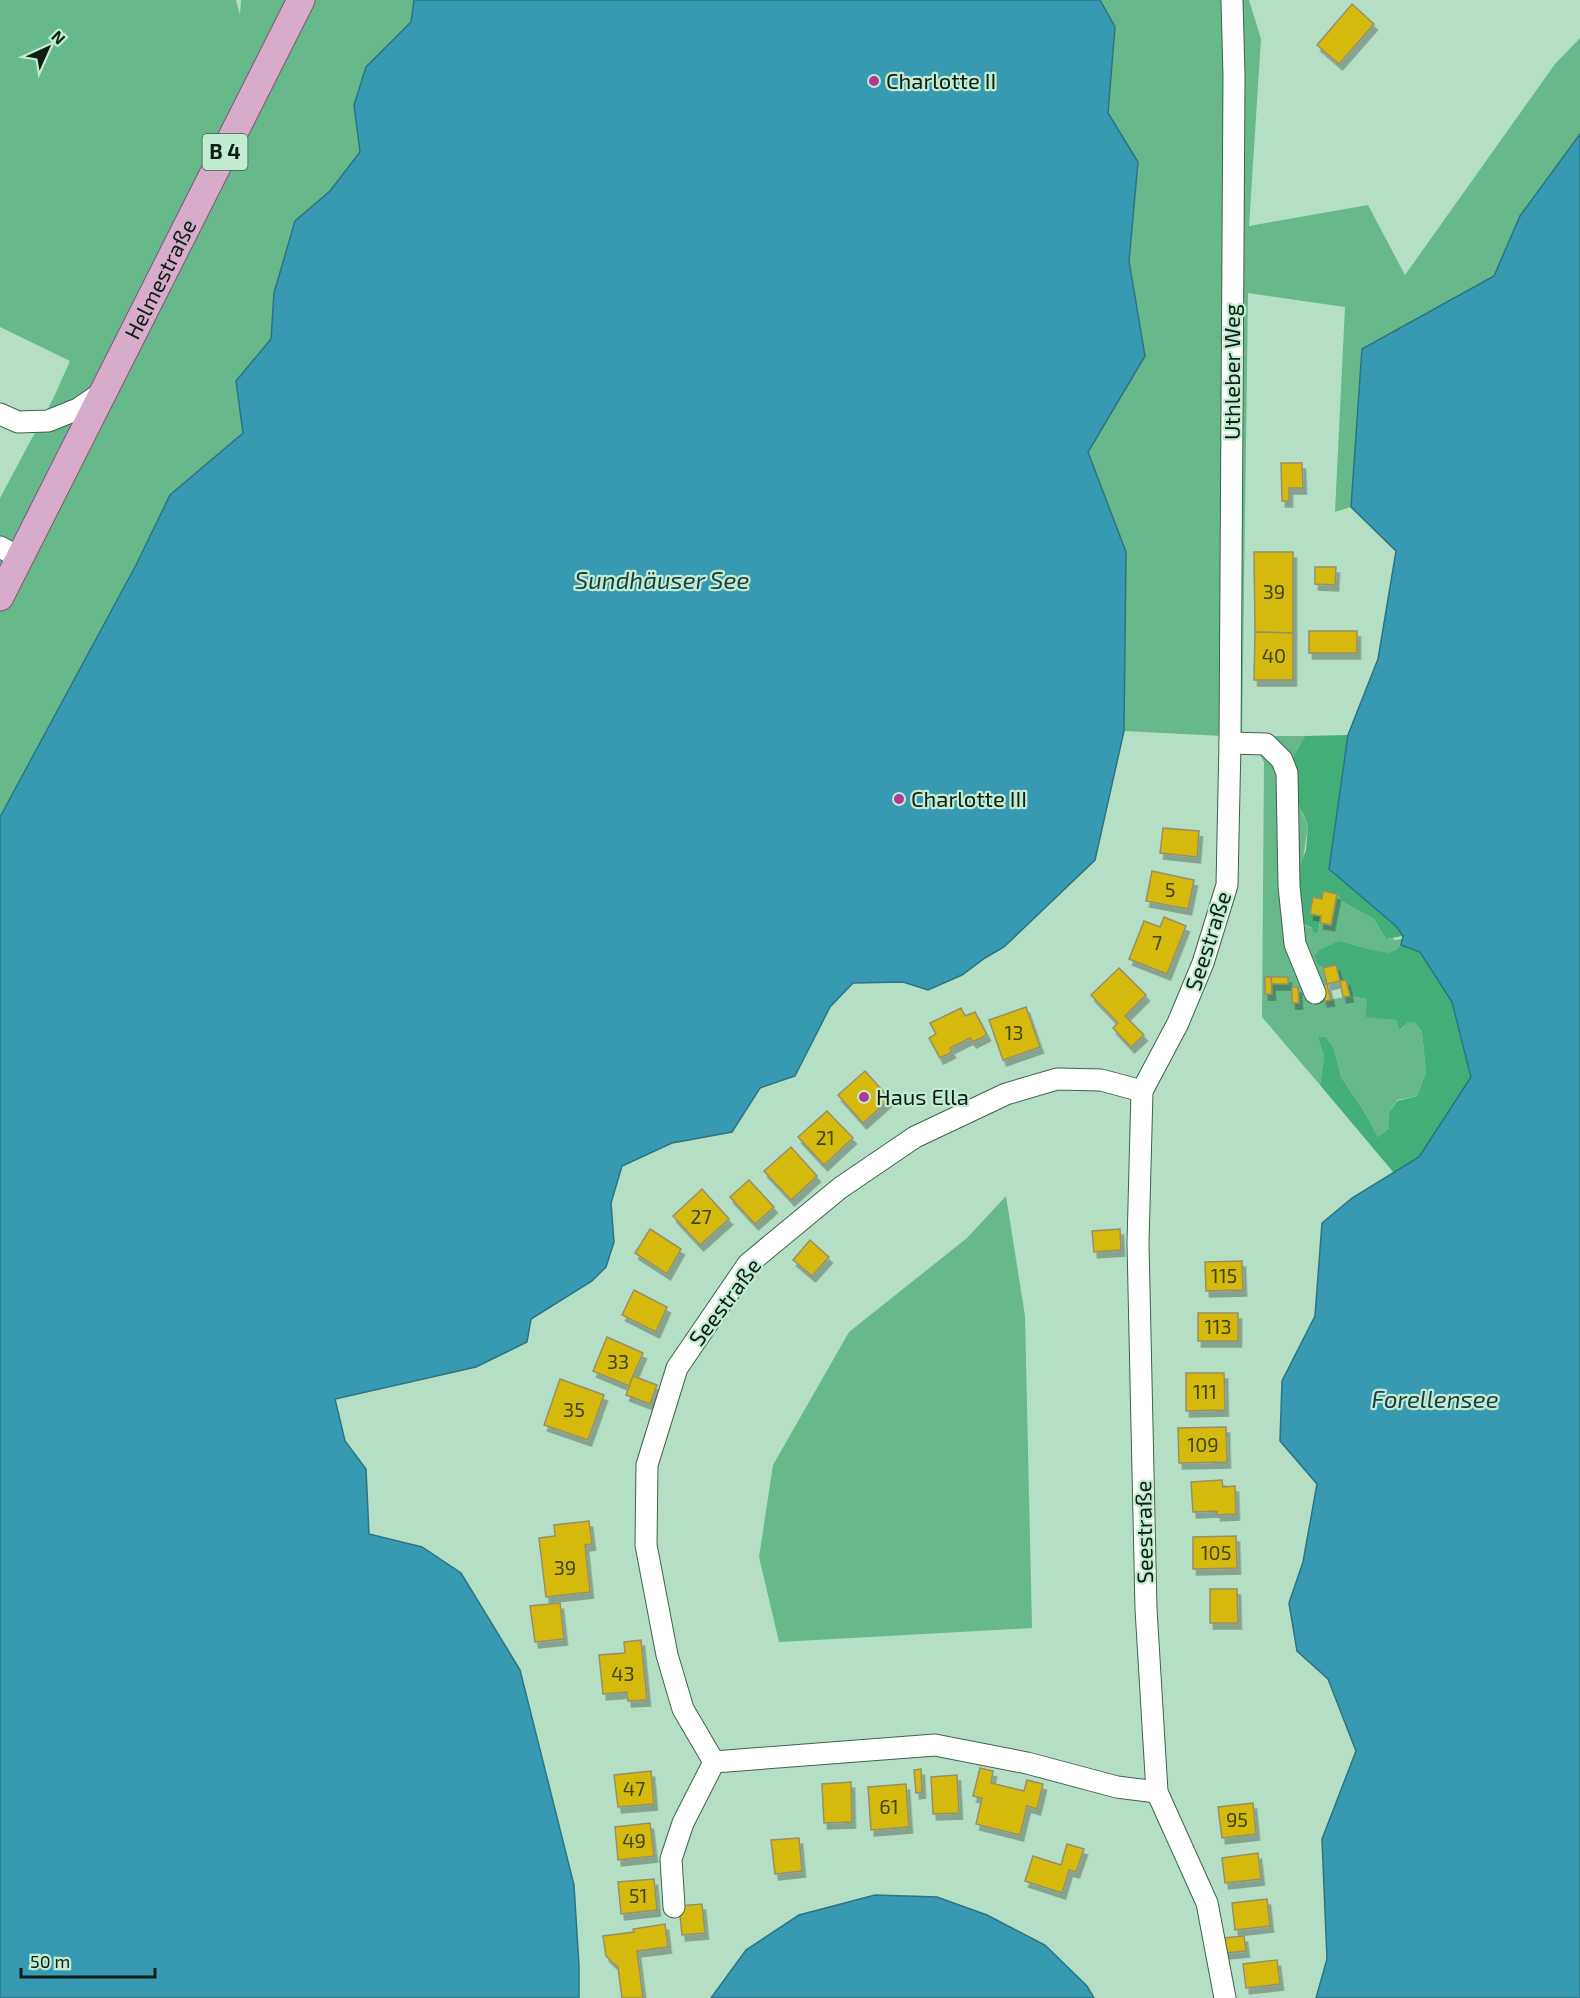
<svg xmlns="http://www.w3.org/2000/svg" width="1580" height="1998" font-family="'Exo 2',sans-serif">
  <defs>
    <filter id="shadow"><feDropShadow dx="3.5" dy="6" stdDeviation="0" flood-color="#0004"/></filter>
  </defs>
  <rect width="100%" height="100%" fill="#b4dfc4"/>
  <g fill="#67b98b">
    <polygon points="0,0 236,0 240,15 241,0 414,0 411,22 366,67 354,105 360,152 330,191 295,221 274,293 271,339 236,381 243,433 170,495 136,565 0,817 0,498 53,399 70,361 0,327"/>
    <polygon points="1100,0 1249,0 1261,39 1249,226 1368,205 1405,275 1555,64 1580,38 1580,134 1520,216 1494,276 1362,349 1351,507 1335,512 1345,307 1248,293 1242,737 1124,731 1126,552 1087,452 1145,356 1129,261 1138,163 1108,113 1115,27"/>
    <polygon points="1256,736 1305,736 1294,755 1302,813 1308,825 1299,889 1302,902 1300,922 1318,932 1320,923 1331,925 1337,894 1343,902 1374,919 1386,939 1393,938 1394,940 1403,939 1401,945 1392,952 1376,952 1318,965 1323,968 1327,984 1321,986 1324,1001 1350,996 1367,999 1382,1018 1397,1020 1401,1030 1408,1021 1415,1023 1422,1032 1426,1073 1417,1096 1397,1100 1389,1113 1389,1128 1378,1137 1365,1113 1341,1077 1334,1049 1318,1037 1324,1057 1320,1085 1262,1017 1264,762 1256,748"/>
    <polygon points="1006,1196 1025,1316 1032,1628 779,1642 759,1557 773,1465 849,1332 967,1238"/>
  </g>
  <g fill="#43ae77">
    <polygon points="1348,735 1329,869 1397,927 1403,936 1386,939 1374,919 1343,902 1337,894 1324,891 1322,899 1313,897 1310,914 1321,916 1318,932 1314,933 1312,928 1300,922 1302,902 1298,872 1306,850 1308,825 1296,798 1294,755 1305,736"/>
    <path d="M1339 941C1351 944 1384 956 1393 951 1396 950 1398 947 1401 945L1420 952 1452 1002 1471 1077 1419 1157 1394 1173 1320 1085 1324 1057 1318 1037H1325L1334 1049 1341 1077 1365 1113 1378 1137 1389 1128V1113L1397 1101 1417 1096 1426 1073 1422 1032 1415 1023 1408 1022 1400 1030 1396 1020 1366 1017 1367 999 1350 996 1346 980 1340 981 1336 965 1323 968 1318 965 1314 956 1320 950Z"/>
  </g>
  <g fill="#3799b2" stroke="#2b7483" stroke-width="1.5">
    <polygon points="414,0 1100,0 1115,27 1108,113 1138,162 1129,261 1145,356 1088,452 1126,552 1124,731 1095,860 1004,947 985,958 962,975 928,990 903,982 853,983 830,1007 795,1076 760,1088 732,1132 672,1143 622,1166 611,1203 614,1242 606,1267 592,1281 531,1319 527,1342 476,1367 335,1399 345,1441 366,1469 369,1534 422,1547 461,1573 520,1670 574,1885 579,1966 579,1998 0,1998 0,817 136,565 170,495 243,433 236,381 271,339 274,293 295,221 330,191 360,152 354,105 366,67 411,22"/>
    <polygon points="1580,134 1580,1998 1316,1998 1327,1959 1322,1839 1356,1751 1328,1679 1297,1651 1289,1603 1303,1562 1317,1484 1280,1441 1282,1381 1315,1316 1322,1223 1352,1198 1419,1157 1471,1077 1452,1002 1420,952 1401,945 1403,936 1397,927 1329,869 1348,735 1378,659 1396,551 1351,507 1362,349 1494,276 1520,216"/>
    <polygon points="875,1895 937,1897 987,1915 1045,1945 1087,1986 1094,1998 711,1998 746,1950 799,1915"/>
  </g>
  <g fill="#d6b911" stroke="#988f67" stroke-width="1.5" filter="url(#shadow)">
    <polygon points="1352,4 1374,24 1339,64 1317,45"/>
    <polygon points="1281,463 1302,463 1303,488 1289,488 1289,501 1282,501"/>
    <polygon points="1254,552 1293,552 1293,633 1255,632"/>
    <polygon points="1315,567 1336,567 1335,585 1315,584"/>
    <rect x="1309" y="631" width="48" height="22"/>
    <polygon points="1255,632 1293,633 1293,680 1254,680"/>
    <polygon points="1163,828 1199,831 1197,857 1160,853"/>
    <polygon points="1152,871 1194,880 1188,909 1146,901"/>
    <polygon points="1323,891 1337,894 1331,925 1320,923 1321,916 1310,914 1313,897 1322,899"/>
    <polygon points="1164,917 1186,926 1167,974 1129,959 1144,921 1160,927"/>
    <polygon points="1336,965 1340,981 1327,984 1323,968"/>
    <polygon points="1119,968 1146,995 1125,1016 1144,1035 1131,1047 1113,1028 1118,1023 1091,995"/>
    <polygon points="1265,977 1271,977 1272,994 1265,994"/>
    <polygon points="1271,977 1288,977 1288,984 1272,984"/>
    <polygon points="1346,980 1350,996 1343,997 1340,981"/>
    <polygon points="1327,984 1331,1000 1324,1001 1321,985"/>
    <polygon points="1292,987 1298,987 1299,1003 1292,1003"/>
    <polygon points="1026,1007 1040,1047 1003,1060 989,1020"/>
    <polygon points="961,1008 965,1016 975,1012 987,1035 973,1042 970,1038 950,1048 952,1052 940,1058 929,1038 936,1034 930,1023"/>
    <polygon points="865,1071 890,1099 863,1123 838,1095"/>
    <polygon points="827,1111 853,1138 824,1165 798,1137"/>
    <polygon points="791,1147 817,1176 791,1200 764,1171"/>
    <polygon points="749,1180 774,1207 755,1224 730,1197"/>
    <polygon points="702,1189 729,1219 700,1245 673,1216"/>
    <polygon points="650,1229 681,1249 667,1274 635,1253"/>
    <polygon points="1120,1229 1121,1250 1094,1252 1092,1231"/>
    <polygon points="810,1240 829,1257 812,1276 793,1260"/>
    <polygon points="1242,1261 1243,1290 1206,1291 1205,1262"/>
    <polygon points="634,1290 667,1307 656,1332 622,1315"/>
    <rect x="1198" y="1313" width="40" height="28"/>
    <polygon points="607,1337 643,1353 629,1386 593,1371"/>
    <polygon points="1186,1373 1224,1373 1225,1410 1186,1411"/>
    <polygon points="633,1376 657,1385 650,1404 626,1395"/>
    <polygon points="560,1379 604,1395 588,1440 544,1425"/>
    <polygon points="1226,1427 1227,1462 1179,1463 1178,1428"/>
    <polygon points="1222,1480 1223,1487 1235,1486 1236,1514 1217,1515 1217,1511 1193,1512 1191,1482"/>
    <polygon points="589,1521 592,1544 585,1545 590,1592 546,1597 539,1538 555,1536 554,1525"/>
    <polygon points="1236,1536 1237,1568 1193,1569 1193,1537"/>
    <polygon points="1210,1589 1237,1589 1238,1623 1210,1623"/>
    <polygon points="560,1603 564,1639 535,1642 530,1606"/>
    <polygon points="641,1640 647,1700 628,1701 627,1692 603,1694 599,1655 625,1653 624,1642"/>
    <polygon points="980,1768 993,1771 991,1783 1024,1791 1027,1780 1043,1784 1037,1809 1027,1806 1020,1835 976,1824 982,1798 973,1796"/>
    <polygon points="921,1769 922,1792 916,1793 914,1770"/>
    <polygon points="651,1771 654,1804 618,1807 614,1775"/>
    <polygon points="957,1775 959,1813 933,1814 931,1777"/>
    <polygon points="851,1782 852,1822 824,1823 822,1784"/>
    <polygon points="906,1784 909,1827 871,1830 868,1787"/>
    <polygon points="1253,1803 1256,1834 1222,1838 1218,1807"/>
    <polygon points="650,1823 654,1856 618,1860 615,1827"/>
    <polygon points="799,1838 802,1871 775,1874 771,1840"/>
    <polygon points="1067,1844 1084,1849 1076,1872 1069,1870 1062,1893 1025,1881 1033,1856 1061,1865"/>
    <polygon points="1258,1853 1261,1879 1225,1883 1222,1858"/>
    <polygon points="654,1879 657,1910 621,1914 618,1882"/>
    <polygon points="1267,1899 1270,1926 1235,1930 1232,1903"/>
    <polygon points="702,1904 705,1933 682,1935 679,1906"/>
    <polygon points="665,1924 668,1947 637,1951 643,1998 622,1998 618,1967 606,1956 603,1936 634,1932 633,1929"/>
    <polygon points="1244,1936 1246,1951 1225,1953 1223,1938"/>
    <polygon points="1277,1960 1280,1984 1246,1988 1243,1964"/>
  </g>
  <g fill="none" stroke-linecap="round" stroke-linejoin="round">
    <g stroke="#3d644d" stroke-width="23">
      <g id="minor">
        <polyline points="0,414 18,422 48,421 78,409 103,392"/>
        <polyline points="0,547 20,558"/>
        <polyline points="1230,743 1266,744 1282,760 1287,773 1289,886 1295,944 1315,993"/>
        <polyline points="714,1762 683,1709 667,1655 646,1545 647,1465 677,1368 748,1264 840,1188 915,1137 1006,1094 1057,1079 1101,1080 1142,1091"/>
        <polyline points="674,1907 671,1859 683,1823 714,1762 935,1745 1027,1763 1117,1787 1157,1792"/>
        <polyline points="1225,1998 1207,1903 1157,1792 1146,1609 1138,1243 1142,1091 1178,1023 1203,963 1227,885 1230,743 1234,76 1232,0"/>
      </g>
    </g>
    <g stroke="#7f5675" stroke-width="29">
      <g id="major">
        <path id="s1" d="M0 597 301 0"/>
      </g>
    </g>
    <use href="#minor" stroke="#fff" stroke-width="21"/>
    <use href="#major" stroke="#d7accb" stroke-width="27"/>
  </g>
  <g fill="#ae3a94" stroke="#c1ecd1" stroke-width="2">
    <circle cx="874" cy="81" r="6"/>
    <circle cx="899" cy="799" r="6"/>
    <circle cx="864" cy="1097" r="6"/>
  </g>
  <g text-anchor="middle" stroke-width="4.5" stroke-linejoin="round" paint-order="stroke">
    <g font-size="20" fill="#404514">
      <text x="1274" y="599">39</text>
      <text x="1274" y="663">40</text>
      <text x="1170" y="897">5</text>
      <text x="1157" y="950">7</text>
      <text x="1014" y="1040">13</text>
      <text x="825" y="1145">21</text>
      <text x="701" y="1224">27</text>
      <text x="1224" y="1283">115</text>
      <text x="1218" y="1334">113</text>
      <text x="618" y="1369">33</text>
      <text x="1205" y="1399">111</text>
      <text x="574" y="1417">35</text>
      <text x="1203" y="1452">109</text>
      <text x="1216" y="1560">105</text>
      <text x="565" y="1575">39</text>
      <text x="623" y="1681">43</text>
      <text x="634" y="1796">47</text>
      <text x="889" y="1814">61</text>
      <text x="1237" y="1827">95</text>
      <text x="634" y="1848">49</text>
      <text x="638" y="1903">51</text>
    </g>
    <rect fill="#c1ecd1" stroke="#445c4d" stroke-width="1.5" x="202.5" y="134" width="45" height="36" rx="4.5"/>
    <g font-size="21" font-weight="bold" fill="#0e1e15">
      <text x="225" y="159">B 4</text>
    </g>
    <g font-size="22" fill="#0e1e15" stroke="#c1ecd1" text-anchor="start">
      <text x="886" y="89">Charlotte II</text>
      <text x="911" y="807">Charlotte III</text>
      <text x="876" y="1105">Haus Ella</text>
    </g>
    <g font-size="22" fill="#0e1e15" stroke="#c1ecd1">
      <text dy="8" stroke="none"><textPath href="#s1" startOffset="356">Helmestraße</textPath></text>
      <text transform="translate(1232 372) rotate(-90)" y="8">Uthleber Weg</text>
      <text transform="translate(1208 941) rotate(-72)" y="8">Seestraße</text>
      <text transform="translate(725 1302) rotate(-53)" y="8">Seestraße</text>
      <text transform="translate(1144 1532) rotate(-91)" y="8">Seestraße</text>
    </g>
    <g font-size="24" font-style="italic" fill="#1d3b43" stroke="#c1ecd1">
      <text x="662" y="589">Sundhäuser See</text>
      <text x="1435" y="1408">Forellensee</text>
    </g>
  </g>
  <g transform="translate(48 48) rotate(45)" stroke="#c1ecd1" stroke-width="4.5" paint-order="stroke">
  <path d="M0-4.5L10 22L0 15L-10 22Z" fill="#0e1e15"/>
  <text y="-9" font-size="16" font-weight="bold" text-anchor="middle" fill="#0e1e15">N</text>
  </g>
  <path d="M21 1968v9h134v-9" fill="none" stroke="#0e1e15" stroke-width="3"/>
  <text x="30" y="1968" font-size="18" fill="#0e1e15" stroke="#c1ecd1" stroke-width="4.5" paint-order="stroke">50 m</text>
</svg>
